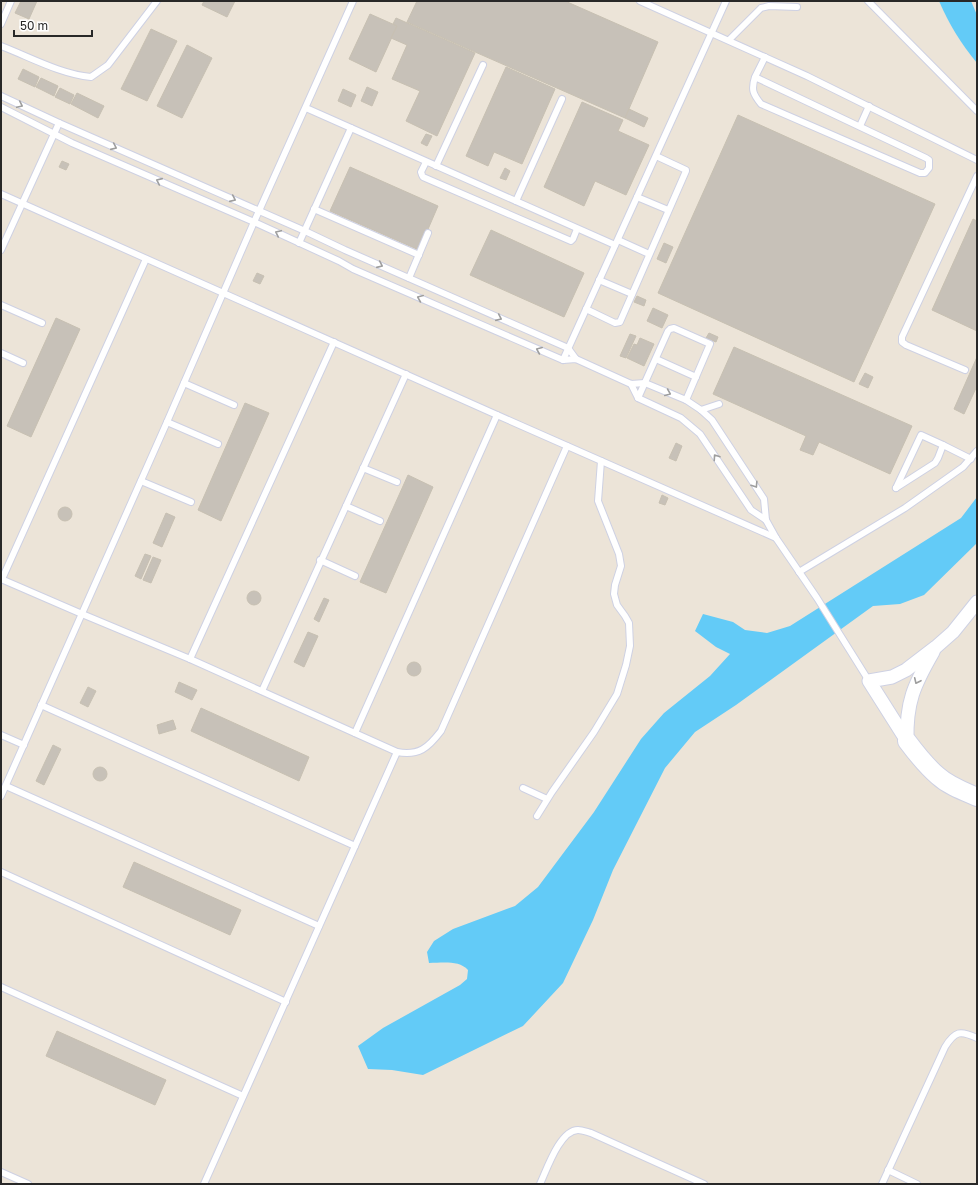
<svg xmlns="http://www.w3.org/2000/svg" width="978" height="1185" font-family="'Golos Text',sans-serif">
  <rect width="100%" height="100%" fill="#ece4d8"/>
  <g fill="#63cbf7">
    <path d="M939 1H971L977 15V63C961 44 949 24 939 1Z"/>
    <path d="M977 497V543L924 595 900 604 873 606 736 705 695 732 665 768 613 870 593 920 563 983 523 1026 423 1075 392 1070 368 1069 358 1046 383 1028 460 985 467 979 468 970C459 960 442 963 429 963L427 952 434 941 453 929 515 906 538 887 594 812 641 739 664 713 710 676 730 654 716 647 695 631 703 614 733 622 745 630 767 633 790 626 961 518Z"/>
  </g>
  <g fill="#c7c1b8" stroke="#c7c0b2">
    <polygon points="21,1 37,1 29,19 15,13"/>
    <polygon points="204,1 235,1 227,17 202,5"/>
    <polygon points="417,1 565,1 658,42 625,118 407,22"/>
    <polygon points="370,14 397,26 376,72 349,59"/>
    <polygon points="396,18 475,53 437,136 406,121 420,91 392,79 407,45 391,38 397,26 393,24"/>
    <polygon points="151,29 177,41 147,101 121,89"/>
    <polygon points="187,45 212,58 182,118 157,106"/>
    <polygon points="506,67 555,89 522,164 494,152 488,166 466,156"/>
    <polygon points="23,69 39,77 35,87 18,79"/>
    <polygon points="41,78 58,86 54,96 36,87"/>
    <polygon points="367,87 378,92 372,106 361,101"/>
    <polygon points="60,88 74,95 70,104 55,97"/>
    <polygon points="343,89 356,95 351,107 338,101"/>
    <polygon points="77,93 104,106 98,118 71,104"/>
    <polygon points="582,102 623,120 618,131 649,145 626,195 595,181 584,206 544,187"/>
    <polygon points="629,109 648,118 644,127 625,118"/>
    <polygon points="738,115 935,204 854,382 658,293"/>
    <polygon points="426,134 432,136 427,146 421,143"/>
    <polygon points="62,161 69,164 66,170 59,167"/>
    <polygon points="350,167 438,206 419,250 330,211"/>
    <polygon points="505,168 510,171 506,180 500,178"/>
    <polygon points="973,219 977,221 977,331 932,310"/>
    <polygon points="491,230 584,273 564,317 470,275"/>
    <polygon points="664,243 673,247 666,263 657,259"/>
    <polygon points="257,273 264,276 260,284 253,281"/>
    <polygon points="637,296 646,300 644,306 634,302"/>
    <polygon points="653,308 668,315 662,328 647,321"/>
    <polygon points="56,318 80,329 31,437 7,426"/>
    <polygon points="709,333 718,337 716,342 706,338"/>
    <polygon points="630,334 636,336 626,358 620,356"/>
    <polygon points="640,338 654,344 644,366 627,358 634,344 637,345"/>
    <polygon points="734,347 912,426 890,474 819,442 813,455 800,450 806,436 713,394"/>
    <polygon points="977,357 977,386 964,414 954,409"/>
    <polygon points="865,373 873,377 868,388 859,384"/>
    <polygon points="245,403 269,413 221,521 198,510"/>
    <polygon points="676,443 682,446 676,461 669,458"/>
    <polygon points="408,475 433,487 386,593 360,582"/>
    <polygon points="662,495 668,498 665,505 659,503"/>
    <circle cx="65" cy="514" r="7"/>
    <polygon points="166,513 175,517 162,547 153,543"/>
    <polygon points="145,554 151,556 141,579 135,576"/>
    <polygon points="153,557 161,560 151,583 143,580"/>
    <circle cx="254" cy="598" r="7"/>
    <polygon points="324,598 329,600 319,622 314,619"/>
    <polygon points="308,632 318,636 304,667 294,662"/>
    <circle cx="414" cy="669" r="7"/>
    <polygon points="179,682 197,690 192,700 175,692"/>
    <polygon points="88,687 96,691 88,707 80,703"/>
    <polygon points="201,708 309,757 299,781 191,731"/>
    <polygon points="173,720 176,729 159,734 157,725"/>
    <polygon points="53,745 61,749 44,785 36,781"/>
    <circle cx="100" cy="774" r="7"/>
    <polygon points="134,862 241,910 230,935 123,887"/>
    <polygon points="57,1031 166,1080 155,1105 46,1056"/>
  </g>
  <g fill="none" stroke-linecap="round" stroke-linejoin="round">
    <g stroke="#ced1e3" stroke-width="8">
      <g id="lane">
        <polyline points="640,1 807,76 977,160"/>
        <polyline points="868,1 977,111"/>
        <polyline points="1,24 11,1"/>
        <polyline points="729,40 761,8 769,6 797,7"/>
        <path d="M1 46C30 57 60 74 91 77L108 65 157 1"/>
        <path d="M755 77C751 90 753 94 761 104L920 173H925L929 168V160L926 158 755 77 765 57"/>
        <polyline points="1,96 59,123 305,231 345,250 568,348 576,359"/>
        <polyline points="1,107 72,143 254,222 339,261 353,269 563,360 576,359 631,384 645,383 686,400 701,410 712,420 764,499 766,520"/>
        <polyline points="306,108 615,245"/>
        <polyline points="860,126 869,106"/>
        <polyline points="426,162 421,172 422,175 423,177 571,241 573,239 577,229"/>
        <polyline points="436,166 483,65"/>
        <polyline points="1,194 497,415 776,538 817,598 869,681"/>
        <polyline points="637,197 668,210"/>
        <polyline points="516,201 562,99"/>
        <polyline points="314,209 419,255"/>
        <polyline points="618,240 649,254"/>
        <polyline points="299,243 351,128"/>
        <polyline points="1,250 59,123"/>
        <polyline points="409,278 428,233"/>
        <polyline points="599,280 632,294"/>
        <polyline points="1,305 42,323"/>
        <polyline points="586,309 615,323 620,322 686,171 686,170 656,156"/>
        <polyline points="1,353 23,363"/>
        <polyline points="656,359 696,377"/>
        <polyline points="563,360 726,1"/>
        <polyline points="965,370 906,345 902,342 902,337 977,176"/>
        <polyline points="184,383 234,405"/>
        <polyline points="631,384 638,398 681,418 700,434 751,510 766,520 776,538"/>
        <polyline points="638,398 668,331 670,329 674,328 710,344 686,400"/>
        <polyline points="701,410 719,404"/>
        <polyline points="167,422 218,444"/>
        <polyline points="363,468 397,482"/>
        <polyline points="141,481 191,502"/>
        <polyline points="896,488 921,435 943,445 971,459"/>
        <polyline points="896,488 935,463 938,458 943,445"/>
        <polyline points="346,506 380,521"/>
        <polyline points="320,560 355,576"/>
        <polyline points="799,572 905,508 963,467 977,451"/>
        <path d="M1 579 82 614 190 659 397 752C419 756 428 748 441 731L567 446"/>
        <polyline points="2,579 146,259"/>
        <polyline points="190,659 334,342"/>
        <polyline points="262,691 406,374"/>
        <polyline points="41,705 355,846"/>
        <polyline points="355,733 497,415"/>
        <polyline points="1,735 24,745"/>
        <polyline points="6,786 319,926"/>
        <polyline points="523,788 547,799"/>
        <polyline points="1,796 167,422 254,222 353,1"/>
        <polyline points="537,816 552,792 594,732 617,694 626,665 630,646 629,623 625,616 617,605 614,594 615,585 621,566 619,554 598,501 601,461"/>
        <polyline points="1,872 286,1002"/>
        <polyline points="1,987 243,1096"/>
        <polyline points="888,1170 917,1184"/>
        <polyline points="1,1172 28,1184"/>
        <polyline points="204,1184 397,752"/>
        <path d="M540 1184C547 1169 560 1130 578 1130 582 1130 587 1132 591 1133L704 1184"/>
        <path d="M882 1184 945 1047C955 1031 960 1030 977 1038"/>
      </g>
    </g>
    <g stroke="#ced1e3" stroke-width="15">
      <g id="street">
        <polyline points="907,741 869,681 892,677 906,670 936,647 953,632 977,602"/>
        <path d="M907 741C906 702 914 685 933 652"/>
      </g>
    </g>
    <g stroke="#ced1e3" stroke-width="20">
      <path id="secondary" d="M907 741C916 753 926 766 938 776 949 786 963 791 977 797"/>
    </g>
    <use href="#lane" stroke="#fff" stroke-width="6"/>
    <use href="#street" stroke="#fff" stroke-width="13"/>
    <use href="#secondary" stroke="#fff" stroke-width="18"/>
  </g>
  <defs><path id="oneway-chevron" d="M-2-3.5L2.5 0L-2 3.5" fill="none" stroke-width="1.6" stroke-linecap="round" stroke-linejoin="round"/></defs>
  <g stroke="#9e9e9e">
    <use href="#oneway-chevron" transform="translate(20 105) rotate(25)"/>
    <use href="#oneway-chevron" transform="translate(114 147) rotate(24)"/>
    <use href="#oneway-chevron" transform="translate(159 181) rotate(-156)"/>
    <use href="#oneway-chevron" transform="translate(233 199) rotate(24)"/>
    <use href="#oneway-chevron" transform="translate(278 233) rotate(-155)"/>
    <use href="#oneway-chevron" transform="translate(380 265) rotate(24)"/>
    <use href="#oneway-chevron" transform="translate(420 298) rotate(-157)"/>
    <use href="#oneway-chevron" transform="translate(499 318) rotate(24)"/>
    <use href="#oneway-chevron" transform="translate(539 350) rotate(-157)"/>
    <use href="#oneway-chevron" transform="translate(668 393) rotate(23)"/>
    <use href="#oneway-chevron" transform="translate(716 457) rotate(-124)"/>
    <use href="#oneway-chevron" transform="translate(755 485) rotate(57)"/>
    <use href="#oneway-chevron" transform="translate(917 681) rotate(115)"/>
  </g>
  <rect width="978" height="1185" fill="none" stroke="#282828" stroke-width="4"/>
  <path d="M14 30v6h78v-6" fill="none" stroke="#282828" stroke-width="2"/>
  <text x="20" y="30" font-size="12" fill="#282828" stroke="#ffffff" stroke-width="3" paint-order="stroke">50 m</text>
</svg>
